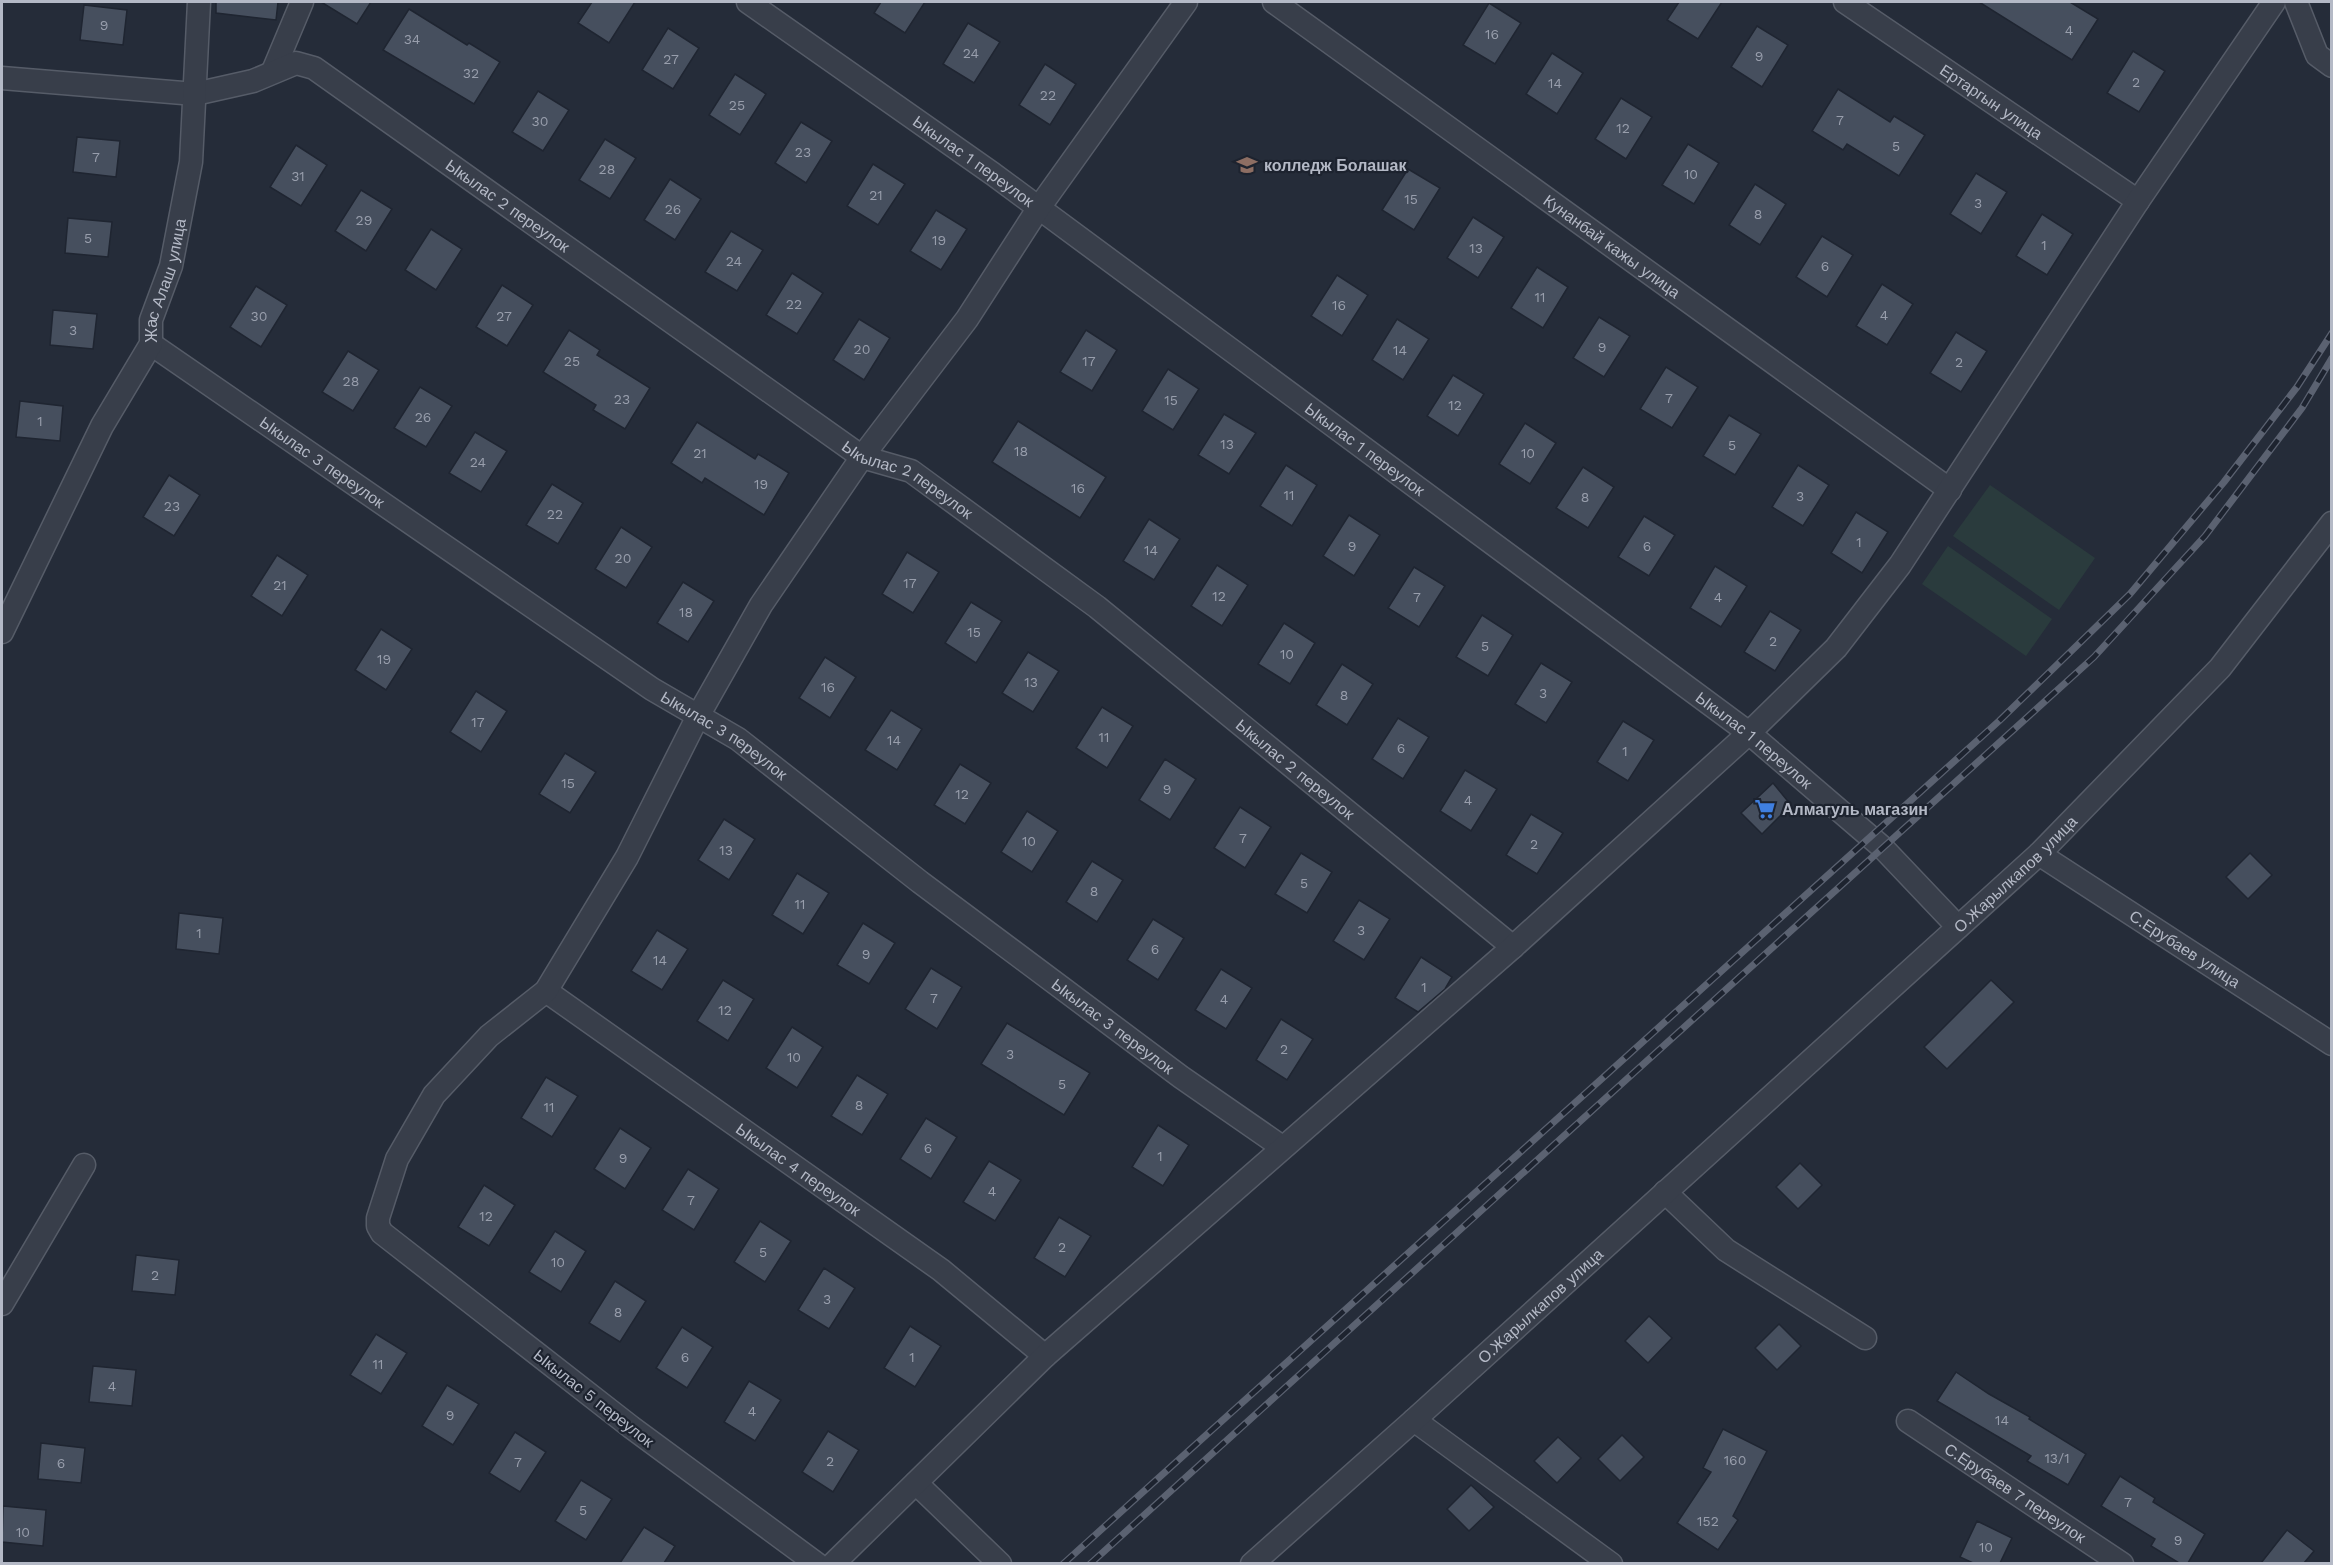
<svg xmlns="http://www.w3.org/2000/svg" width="2333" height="1565" font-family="'Work Sans',sans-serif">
  <rect width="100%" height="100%" fill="#252c39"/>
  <g fill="#2a3b3d">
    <polygon points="1990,485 2095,558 2059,610 1953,536"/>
    <polygon points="1948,546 2052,619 2026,656 1922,584"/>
  </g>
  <g fill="#464f5e" stroke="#1f2531" stroke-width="1.5">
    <polygon points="216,2 278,2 276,20 216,13"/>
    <polygon points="321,2 371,2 357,24"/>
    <polygon points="592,2 635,2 609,43 578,23"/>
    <polygon points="881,2 925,2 905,33 874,13"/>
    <polygon points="1679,2 1722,2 1698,39 1667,20"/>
    <polygon points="1979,2 2070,2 2098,19 2072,60"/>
    <polygon points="1489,3 1521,23 1495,64 1463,45"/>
    <polygon points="84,5 127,10 123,45 80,40"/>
    <polygon points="409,9 467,45 469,43 500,62 474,104 383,50"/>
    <polygon points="968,23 1000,42 974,83 943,64"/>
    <polygon points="1757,26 1788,45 1762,87 1731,67"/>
    <polygon points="668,28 699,48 673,89 642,70"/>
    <polygon points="2133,51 2165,71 2139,112 2107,93"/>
    <polygon points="1552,53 1583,73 1557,114 1526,94"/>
    <polygon points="1045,64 1076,84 1050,125 1019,105"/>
    <polygon points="735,74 766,94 740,135 709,115"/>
    <polygon points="1838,89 1890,122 1894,116 1925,135 1899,176 1847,144 1843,150 1812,131"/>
    <polygon points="538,91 569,110 543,151 512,132"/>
    <polygon points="1621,98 1652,117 1626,159 1595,139"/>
    <polygon points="801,122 832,141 806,183 775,163"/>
    <polygon points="77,137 120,141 116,177 73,172"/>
    <polygon points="605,139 636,158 610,199 579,180"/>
    <polygon points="1688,144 1719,163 1694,204 1662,185"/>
    <polygon points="296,145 327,165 301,206 270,187"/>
    <polygon points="873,164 905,184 878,225 847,206"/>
    <polygon points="1408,169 1440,188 1414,230 1382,210"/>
    <polygon points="1976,173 2007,192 1981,234 1950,214"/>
    <polygon points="670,179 701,199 675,240 644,220"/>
    <polygon points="1755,184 1786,204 1760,245 1729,225"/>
    <polygon points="361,190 392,209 366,251 335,231"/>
    <polygon points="936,210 967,229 941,270 910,251"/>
    <polygon points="2042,214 2073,234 2047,275 2016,256"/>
    <polygon points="1473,217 1504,237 1478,278 1447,258"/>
    <polygon points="68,218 112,222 108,257 65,253"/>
    <polygon points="431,229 462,249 436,290 405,270"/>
    <polygon points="731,231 763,250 737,291 705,272"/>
    <polygon points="1822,236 1853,255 1827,297 1796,277"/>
    <polygon points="1537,267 1568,287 1543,328 1511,308"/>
    <polygon points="792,273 823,293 797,334 766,315"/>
    <polygon points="1337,275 1368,295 1342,336 1311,316"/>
    <polygon points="1882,284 1913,304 1887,345 1856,326"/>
    <polygon points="502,285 533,305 507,346 476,327"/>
    <polygon points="256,286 287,305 261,347 230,327"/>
    <polygon points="53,310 97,314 93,349 50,345"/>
    <polygon points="1599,317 1630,336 1604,377 1573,358"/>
    <polygon points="859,319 890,338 864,380 833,360"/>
    <polygon points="1397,319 1429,339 1403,380 1372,360"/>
    <polygon points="569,330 600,350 597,355 650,388 625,429 593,410 596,405 543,372"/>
    <polygon points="1086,330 1117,350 1092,391 1060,372"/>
    <polygon points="1956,332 1987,351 1961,392 1930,373"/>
    <polygon points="348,351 379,370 353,411 322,392"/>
    <polygon points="1666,367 1698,387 1672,428 1640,409"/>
    <polygon points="1168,369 1199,389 1173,430 1142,411"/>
    <polygon points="1453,375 1484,394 1458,436 1427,416"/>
    <polygon points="420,387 452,406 426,447 394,428"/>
    <polygon points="20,401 63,406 60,441 16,437"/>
    <polygon points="1224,414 1256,433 1229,474 1198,455"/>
    <polygon points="1729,415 1761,434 1735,475 1703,456"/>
    <polygon points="1018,421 1106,477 1080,518 992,462"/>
    <polygon points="697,422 755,459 758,454 789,473 764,515 705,478 702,483 671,463"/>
    <polygon points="1525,423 1556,443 1530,484 1499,464"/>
    <polygon points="475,432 507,451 481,492 449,473"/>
    <polygon points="1286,465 1317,485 1292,526 1260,506"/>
    <polygon points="1798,465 1829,485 1803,526 1772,507"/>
    <polygon points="1583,467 1614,487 1588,528 1556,508"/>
    <polygon points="169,475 200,495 174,536 143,517"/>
    <polygon points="552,484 583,503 558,544 526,525"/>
    <polygon points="1856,512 1888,532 1862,573 1831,553"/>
    <polygon points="1349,515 1380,535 1354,576 1323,556"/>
    <polygon points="1644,516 1675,535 1649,576 1618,557"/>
    <polygon points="1149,519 1180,539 1154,580 1123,561"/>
    <polygon points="621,527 652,547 626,588 595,569"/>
    <polygon points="907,552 939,572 913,613 882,594"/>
    <polygon points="277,555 308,575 282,616 251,596"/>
    <polygon points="1217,565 1248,585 1222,626 1191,606"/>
    <polygon points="1715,566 1747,586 1721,627 1690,608"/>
    <polygon points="1414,567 1445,586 1419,627 1388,608"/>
    <polygon points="683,582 714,601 688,642 657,623"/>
    <polygon points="971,602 1002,621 976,663 945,643"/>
    <polygon points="1770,611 1801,630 1775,671 1744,652"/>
    <polygon points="1482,615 1513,635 1488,676 1456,657"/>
    <polygon points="1284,623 1315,643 1290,684 1258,664"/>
    <polygon points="381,629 412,649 386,690 355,670"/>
    <polygon points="1028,652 1059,671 1033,712 1002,693"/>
    <polygon points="825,657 856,677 830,718 799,698"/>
    <polygon points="1541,663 1572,682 1546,723 1515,704"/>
    <polygon points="1342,664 1373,684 1347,725 1316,705"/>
    <polygon points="476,691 507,711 481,752 450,732"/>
    <polygon points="1102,707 1133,726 1107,768 1076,748"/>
    <polygon points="891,710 922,729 897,770 865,750"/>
    <polygon points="1398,718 1429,737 1403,779 1372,759"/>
    <polygon points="1623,721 1654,740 1628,781 1597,762"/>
    <polygon points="565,753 596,772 570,813 539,794"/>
    <polygon points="1165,759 1196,779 1170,820 1139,800"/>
    <polygon points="960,764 991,783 965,824 934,805"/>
    <polygon points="1465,770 1497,789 1471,831 1440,811"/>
    <polygon points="1773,783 1791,805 1762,834 1741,813"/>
    <polygon points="1240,807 1271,827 1245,868 1214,848"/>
    <polygon points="1027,811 1058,831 1032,872 1001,852"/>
    <polygon points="1531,814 1563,833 1537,874 1506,855"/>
    <polygon points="724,819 755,839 729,880 698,860"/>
    <polygon points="1301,853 1332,872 1307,913 1275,894"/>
    <polygon points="2250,853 2272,875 2248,899 2226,877"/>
    <polygon points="1092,861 1123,880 1097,922 1066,902"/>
    <polygon points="797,873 829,893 803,934 772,915"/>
    <polygon points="1359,900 1390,919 1364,960 1333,941"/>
    <polygon points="179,913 223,918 219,954 176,949"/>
    <polygon points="1153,919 1184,938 1158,980 1127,960"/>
    <polygon points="863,923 895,943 869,984 837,965"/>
    <polygon points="657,930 688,949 662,990 631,971"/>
    <polygon points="1421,957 1452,977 1445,989 1418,1012 1395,998"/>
    <polygon points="931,968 962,987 937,1029 905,1009"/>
    <polygon points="1221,969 1252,988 1226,1029 1195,1010"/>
    <polygon points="723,980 754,999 728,1041 697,1021"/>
    <polygon points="1991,980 2014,1002 1947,1069 1924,1047"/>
    <polygon points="1281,1019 1313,1039 1287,1080 1256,1060"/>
    <polygon points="1007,1023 1090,1073 1064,1115 981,1064"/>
    <polygon points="792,1027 823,1047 797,1088 766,1068"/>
    <polygon points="857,1075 888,1094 862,1135 831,1116"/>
    <polygon points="546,1077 578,1096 552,1137 521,1118"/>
    <polygon points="926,1118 957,1137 931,1179 900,1159"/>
    <polygon points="1158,1125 1189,1145 1163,1186 1132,1167"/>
    <polygon points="620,1128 651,1148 625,1189 594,1169"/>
    <polygon points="989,1161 1021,1180 995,1221 963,1202"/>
    <polygon points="1800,1163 1822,1185 1798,1209 1776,1187"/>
    <polygon points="688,1169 719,1189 694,1230 662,1210"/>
    <polygon points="484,1185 515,1205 489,1246 458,1227"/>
    <polygon points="1059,1217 1091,1236 1065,1277 1034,1258"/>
    <polygon points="760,1221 791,1241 765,1282 734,1262"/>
    <polygon points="555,1231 586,1251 561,1292 529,1272"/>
    <polygon points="136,1255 179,1260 175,1295 132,1291"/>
    <polygon points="824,1268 855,1288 829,1329 798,1310"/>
    <polygon points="615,1281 646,1301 620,1342 589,1323"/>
    <polygon points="1649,1316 1672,1338 1648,1363 1625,1341"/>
    <polygon points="1779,1324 1801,1346 1777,1370 1755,1348"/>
    <polygon points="910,1326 941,1346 915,1387 884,1368"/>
    <polygon points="682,1327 713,1347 687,1388 656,1368"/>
    <polygon points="376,1334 407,1353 381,1394 350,1375"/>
    <polygon points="93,1366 136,1370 132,1406 89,1402"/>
    <polygon points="1956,1372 1989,1394 2030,1417 2029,1419 2086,1454 2068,1485 2027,1461 2031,1456 1937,1401"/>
    <polygon points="749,1381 781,1400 755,1441 724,1422"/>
    <polygon points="447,1385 479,1404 453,1445 422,1426"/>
    <polygon points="1723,1429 1767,1451 1733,1516 1738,1520 1718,1550 1677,1523 1711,1472 1703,1468"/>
    <polygon points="828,1431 859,1450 833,1492 802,1472"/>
    <polygon points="515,1432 546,1452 520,1492 489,1473"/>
    <polygon points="1622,1435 1644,1457 1620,1481 1598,1459"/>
    <polygon points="1558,1437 1581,1458 1557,1483 1534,1461"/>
    <polygon points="41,1443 85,1448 81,1483 38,1479"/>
    <polygon points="2120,1476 2155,1498 2153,1502 2205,1534 2188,1563 2179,1563 2151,1546 2155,1539 2101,1506"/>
    <polygon points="581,1480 612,1499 586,1540 555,1521"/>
    <polygon points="1471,1485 1494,1507 1469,1531 1447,1509"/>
    <polygon points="3,1506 46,1510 43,1546 2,1542"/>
    <polygon points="1977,1521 2012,1538 2000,1563 1973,1563 1960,1557"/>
    <polygon points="644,1527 675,1546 664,1563 620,1563"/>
    <polygon points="2287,1530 2314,1551 2304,1563 2261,1563"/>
  </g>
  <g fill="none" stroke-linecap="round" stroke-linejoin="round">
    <g stroke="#565c68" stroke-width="25">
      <g id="minor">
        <path id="s1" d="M748 2 993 174 1749 733 1882 847 1958 927"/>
        <path id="s2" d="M1274 2 1950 490"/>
        <path id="s3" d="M1845 2 2138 201"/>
        <polyline points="2296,2 2317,55 2332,66"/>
        <polyline points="273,71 302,2"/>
        <path id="s4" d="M2 78 195 94 253 81 296 63 314 68 862 457 911 471 1097 607 1513 947"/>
        <path id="s5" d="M151 344 652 689 738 739 920 882 1181 1077 1282 1147"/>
        <path id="s6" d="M2 632 102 426 151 344V320L171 266 191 162 199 2"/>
        <path id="s7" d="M2039 854 2332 1044"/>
        <path id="s8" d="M546 991 941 1270 1045 1356"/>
        <polyline points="1665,1192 1726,1250 1865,1338"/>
        <polyline points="2,1304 84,1165"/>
        <polyline points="1414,1420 1611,1564"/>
        <path id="s9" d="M1908 1421 2122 1564"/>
        <polyline points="916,1483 1000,1564"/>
        <polyline points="817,1564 631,1427 382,1233 378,1226 378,1218 397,1159 434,1095 489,1036 546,991 627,857 698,716 761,605 862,457 967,319 1038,209 1186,2"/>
        <polyline points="833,1564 1045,1356 1513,947 1749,733 1836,648 1900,565 2138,201 2274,2"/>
        <path id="s10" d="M1252 1564 1414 1420 2039 854 2220 668 2332 523"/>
      </g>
    </g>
    <use href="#minor" stroke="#383e4a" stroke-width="22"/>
    <g stroke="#5b6271" stroke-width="7">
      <g id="rail">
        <polyline points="1063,1564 1999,721 2130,594 2224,482 2297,387 2332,333"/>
        <polyline points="1090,1564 2094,657 2205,536 2302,408 2332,358"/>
      </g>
    </g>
    <use href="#rail" stroke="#1d232f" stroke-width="4.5" stroke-dasharray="14" stroke-linecap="butt"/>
  </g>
  <defs>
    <g id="university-bare" transform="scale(1.62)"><path d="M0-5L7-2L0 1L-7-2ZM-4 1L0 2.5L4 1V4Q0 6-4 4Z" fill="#8d6e63" stroke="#1d232f" stroke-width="2.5" paint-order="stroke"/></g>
    <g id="supermarket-bare" transform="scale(1.62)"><path d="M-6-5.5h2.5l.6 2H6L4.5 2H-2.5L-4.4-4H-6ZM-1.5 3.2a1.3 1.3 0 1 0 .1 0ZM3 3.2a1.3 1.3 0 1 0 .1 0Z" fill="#3f7fe0" stroke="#1d232f" stroke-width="2.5" paint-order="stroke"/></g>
  </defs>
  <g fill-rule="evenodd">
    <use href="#university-bare" x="1247" y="165"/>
    <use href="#supermarket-bare" x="1765" y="809"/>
  </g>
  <g text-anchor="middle" stroke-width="4.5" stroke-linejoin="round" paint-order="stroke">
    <g font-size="14" fill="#989eac">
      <text x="104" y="30">9</text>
      <text x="2069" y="35">4</text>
      <text x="1492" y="39">16</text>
      <text x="412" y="44">34</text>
      <text x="971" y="58">24</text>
      <text x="1759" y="61">9</text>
      <text x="671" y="64">27</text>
      <text x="471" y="78">32</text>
      <text x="2136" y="87">2</text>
      <text x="1555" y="88">14</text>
      <text x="1048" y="100">22</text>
      <text x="737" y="110">25</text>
      <text x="1840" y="125">7</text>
      <text x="540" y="126">30</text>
      <text x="1623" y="133">12</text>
      <text x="1896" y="151">5</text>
      <text x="803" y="157">23</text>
      <text x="96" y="162">7</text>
      <text x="607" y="174">28</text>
      <text x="1691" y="179">10</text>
      <text x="298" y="181">31</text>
      <text x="876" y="200">21</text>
      <text x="1411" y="204">15</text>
      <text x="1978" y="208">3</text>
      <text x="673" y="214">26</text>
      <text x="1758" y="219">8</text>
      <text x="364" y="225">29</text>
      <text x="88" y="243">5</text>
      <text x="939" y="245">19</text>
      <text x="2044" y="250">1</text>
      <text x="1476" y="253">13</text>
      <text x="734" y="266">24</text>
      <text x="1825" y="271">6</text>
      <text x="1540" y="302">11</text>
      <text x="794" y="309">22</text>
      <text x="1339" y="310">16</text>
      <text x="1884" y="320">4</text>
      <text x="259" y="321">30</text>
      <text x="504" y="321">27</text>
      <text x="73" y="335">3</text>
      <text x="1602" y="352">9</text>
      <text x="862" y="354">20</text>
      <text x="1400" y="355">14</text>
      <text x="572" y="366">25</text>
      <text x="1089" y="366">17</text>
      <text x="1959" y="367">2</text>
      <text x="351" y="386">28</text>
      <text x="1669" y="403">7</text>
      <text x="622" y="404">23</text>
      <text x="1171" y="405">15</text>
      <text x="1455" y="410">12</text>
      <text x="423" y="422">26</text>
      <text x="40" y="426">1</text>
      <text x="1227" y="449">13</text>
      <text x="1732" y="450">5</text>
      <text x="1021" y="456">18</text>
      <text x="700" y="458">21</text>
      <text x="1528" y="458">10</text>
      <text x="478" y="467">24</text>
      <text x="761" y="489">19</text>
      <text x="1078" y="493">16</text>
      <text x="1289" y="500">11</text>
      <text x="1800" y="501">3</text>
      <text x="1585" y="502">8</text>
      <text x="172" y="511">23</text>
      <text x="555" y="519">22</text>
      <text x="1859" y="547">1</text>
      <text x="1352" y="551">9</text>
      <text x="1647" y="551">6</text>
      <text x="1151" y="555">14</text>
      <text x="623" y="563">20</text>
      <text x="910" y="588">17</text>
      <text x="280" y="590">21</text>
      <text x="1219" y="601">12</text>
      <text x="1417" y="602">7</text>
      <text x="1718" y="602">4</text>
      <text x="686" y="617">18</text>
      <text x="974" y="637">15</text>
      <text x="1773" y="646">2</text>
      <text x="1485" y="651">5</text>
      <text x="1287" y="659">10</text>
      <text x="384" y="664">19</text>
      <text x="1031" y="687">13</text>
      <text x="828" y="692">16</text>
      <text x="1543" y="698">3</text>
      <text x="1344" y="700">8</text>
      <text x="478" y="727">17</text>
      <text x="1104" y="742">11</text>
      <text x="894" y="745">14</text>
      <text x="1401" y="753">6</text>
      <text x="1625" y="756">1</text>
      <text x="568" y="788">15</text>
      <text x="1167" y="794">9</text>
      <text x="962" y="799">12</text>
      <text x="1468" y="805">4</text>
      <text x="1243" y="843">7</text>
      <text x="1029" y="846">10</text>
      <text x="1534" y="849">2</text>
      <text x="726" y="855">13</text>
      <text x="1304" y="888">5</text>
      <text x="1094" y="896">8</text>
      <text x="800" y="909">11</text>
      <text x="1361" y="935">3</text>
      <text x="199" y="938">1</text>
      <text x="1155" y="954">6</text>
      <text x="866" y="959">9</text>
      <text x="660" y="965">14</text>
      <text x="1424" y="992">1</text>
      <text x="934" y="1003">7</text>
      <text x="1224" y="1004">4</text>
      <text x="725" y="1015">12</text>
      <text x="1284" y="1054">2</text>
      <text x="1010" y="1059">3</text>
      <text x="794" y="1062">10</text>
      <text x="1062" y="1089">5</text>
      <text x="859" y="1110">8</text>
      <text x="549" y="1112">11</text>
      <text x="928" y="1153">6</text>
      <text x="1160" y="1161">1</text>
      <text x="623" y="1163">9</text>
      <text x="992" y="1196">4</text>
      <text x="691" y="1205">7</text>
      <text x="486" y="1221">12</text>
      <text x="1062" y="1252">2</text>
      <text x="763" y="1257">5</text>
      <text x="558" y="1267">10</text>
      <text x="155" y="1280">2</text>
      <text x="827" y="1304">3</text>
      <text x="618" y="1317">8</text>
      <text x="685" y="1362">6</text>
      <text x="912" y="1362">1</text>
      <text x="378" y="1369">11</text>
      <text x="112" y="1391">4</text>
      <text x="752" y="1416">4</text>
      <text x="450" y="1420">9</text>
      <text x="2002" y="1425">14</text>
      <text x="2057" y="1463">13/1</text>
      <text x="1735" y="1465">160</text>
      <text x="830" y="1466">2</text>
      <text x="518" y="1467">7</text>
      <text x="61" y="1468">6</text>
      <text x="2128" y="1507">7</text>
      <text x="583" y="1515">5</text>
      <text x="1708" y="1526">152</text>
      <text x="23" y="1537">10</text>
      <text x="2178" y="1545">9</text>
      <text x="1986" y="1552">10</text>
    </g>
    <g font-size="16" fill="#b4b9c6" stroke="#1d232f">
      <text dy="6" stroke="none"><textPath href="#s3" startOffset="177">Ертаргын улица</textPath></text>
      <text dy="6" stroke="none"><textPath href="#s1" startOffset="276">Ыкылас 1 переулок</textPath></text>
      <text dy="6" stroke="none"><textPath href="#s4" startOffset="556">Ыкылас 2 переулок</textPath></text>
      <text dy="6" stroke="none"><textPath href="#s2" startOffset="417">Кунанбай кажы улица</textPath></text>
      <text dy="6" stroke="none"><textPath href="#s6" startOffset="390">Жас Алаш улица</textPath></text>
      <text dy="6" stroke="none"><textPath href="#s1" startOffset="762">Ыкылас 1 переулок</textPath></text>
      <text dy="6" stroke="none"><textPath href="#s5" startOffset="208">Ыкылас 3 переулок</textPath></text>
      <text dy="6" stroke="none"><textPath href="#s4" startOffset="1042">Ыкылас 2 переулок</textPath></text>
      <text dy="6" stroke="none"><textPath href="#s5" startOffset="694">Ыкылас 3 переулок</textPath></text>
      <text dy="6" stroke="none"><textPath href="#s1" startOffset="1248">Ыкылас 1 переулок</textPath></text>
      <text dy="6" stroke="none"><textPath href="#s4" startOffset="1528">Ыкылас 2 переулок</textPath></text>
      <text dy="6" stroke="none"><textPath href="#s10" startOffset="1029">О.Жарылкапов улица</textPath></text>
      <text dy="6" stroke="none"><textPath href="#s7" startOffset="174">С.Ерубаев улица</textPath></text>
      <text dy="6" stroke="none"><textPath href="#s5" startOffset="1180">Ыкылас 3 переулок</textPath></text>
      <text dy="6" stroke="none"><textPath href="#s8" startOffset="309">Ыкылас 4 переулок</textPath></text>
      <text dy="6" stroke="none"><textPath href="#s10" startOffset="387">О.Жарылкапов улица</textPath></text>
      <text transform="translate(594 1398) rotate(38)" y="6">Ыкылас 5 переулок</text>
      <text dy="6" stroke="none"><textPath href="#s9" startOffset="129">С.Ерубаев 7 переулок</textPath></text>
    </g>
    <g font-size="16" font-weight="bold" fill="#b4b9c6" stroke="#1d232f" text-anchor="start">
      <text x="1264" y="171">колледж Болашак</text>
      <text x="1782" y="815">Алмагуль магазин</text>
    </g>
  </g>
  <rect width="2333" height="1565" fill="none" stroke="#b4b9c6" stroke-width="6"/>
</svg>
